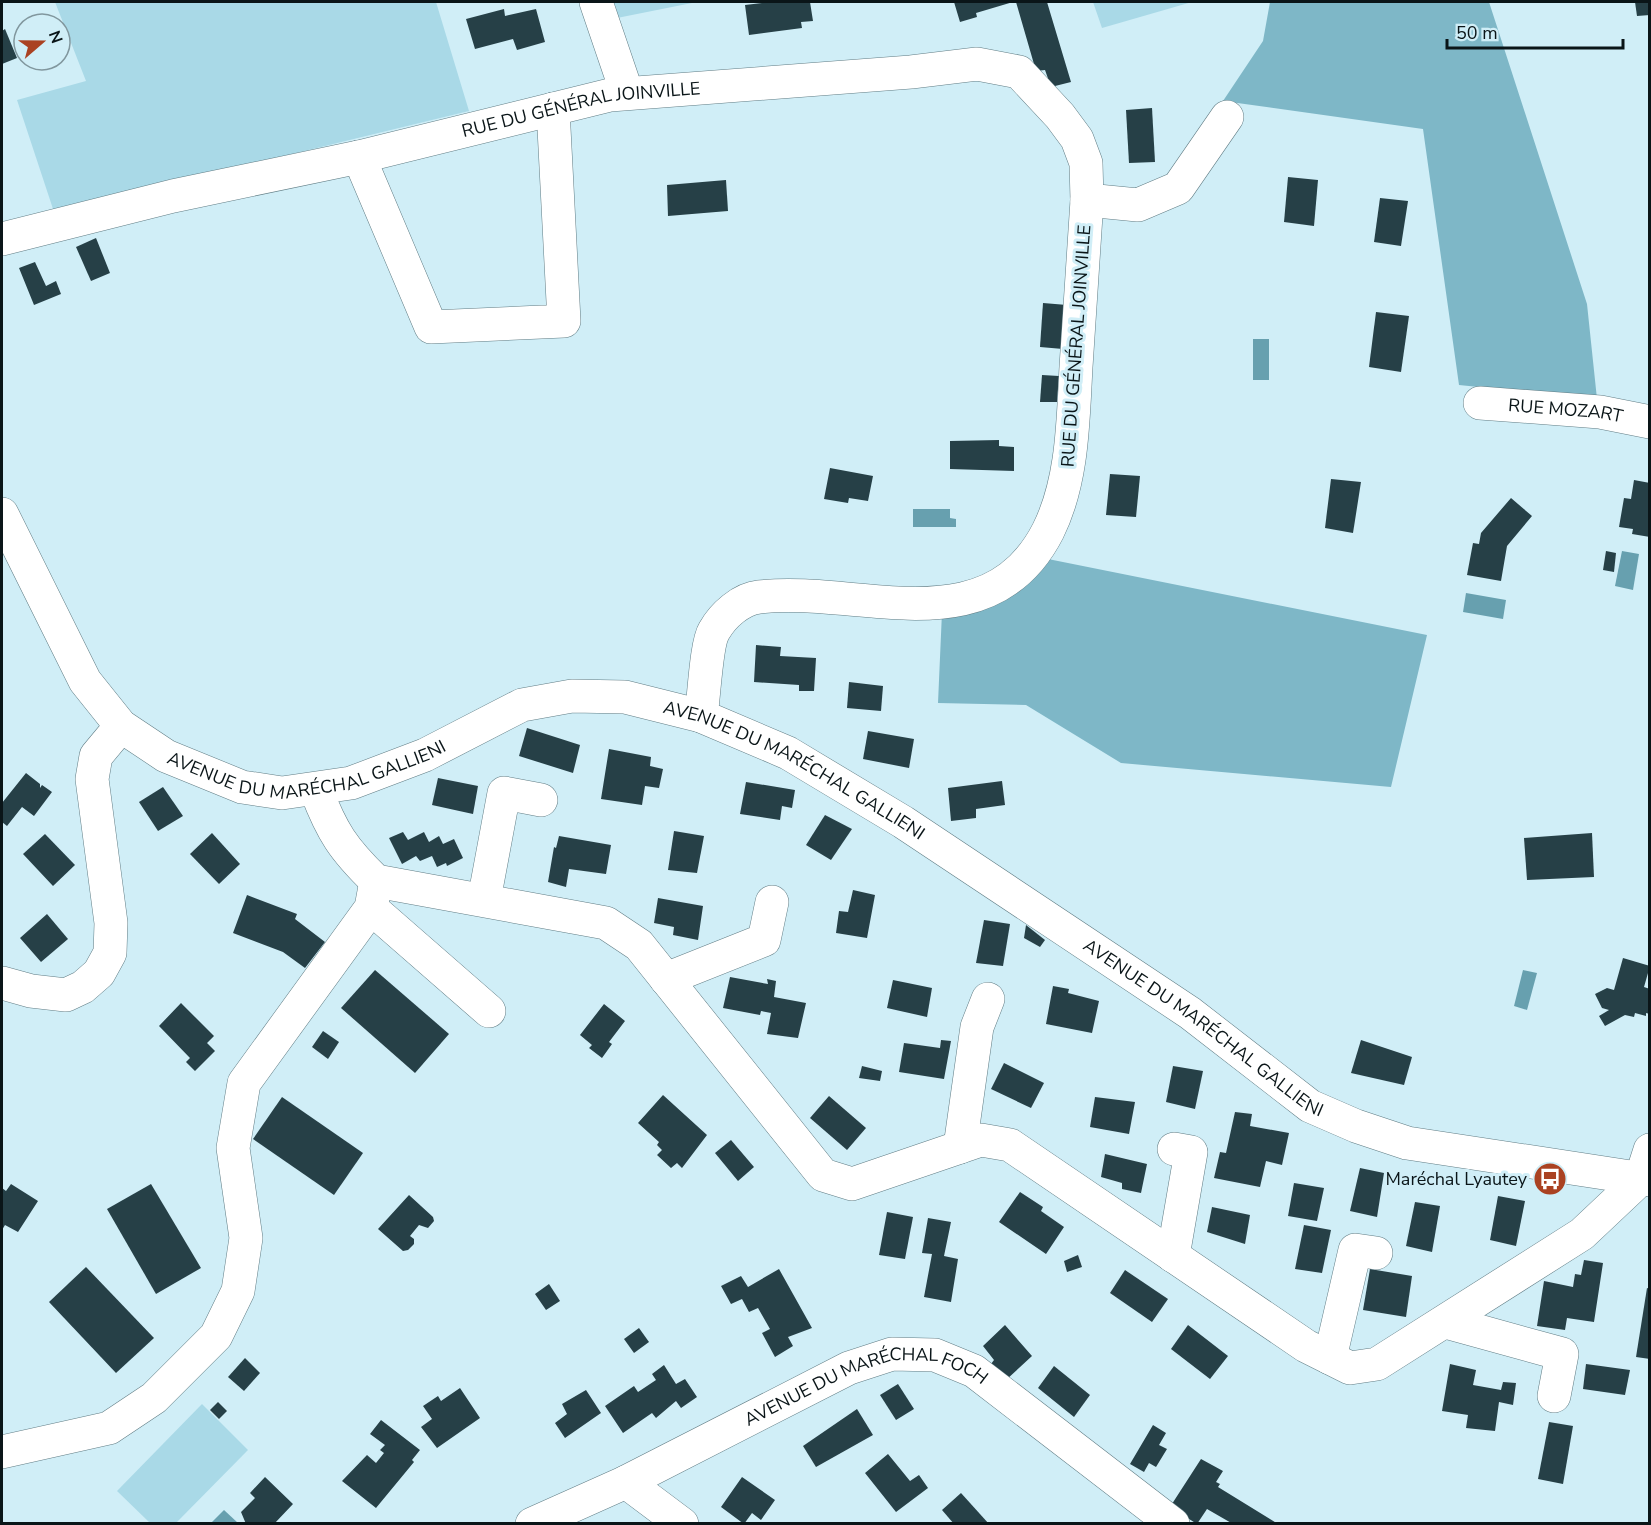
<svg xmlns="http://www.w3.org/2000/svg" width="1651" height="1525" font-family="'Nunito Sans',sans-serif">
  <rect width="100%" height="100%" fill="#d0eef7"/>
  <g fill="#a9d9e7">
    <polygon points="55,2 436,2 469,111 54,212 17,100 86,81"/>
    <polygon points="611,2 697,2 617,18"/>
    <polygon points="1093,2 1192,2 1102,28"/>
    <polygon points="202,1404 248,1450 176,1523 150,1523 117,1491"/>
  </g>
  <g fill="#7eb7c7">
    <polygon points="1270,2 1489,2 1587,304 1597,399 1459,385 1423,129 1223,101 1263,41"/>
    <polygon points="1043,558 1427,635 1391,787 1121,763 1026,705 938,703 942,612"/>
  </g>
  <g fill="#67a0af">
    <rect x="1253" y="339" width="16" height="41"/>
    <polygon points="913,509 950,509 950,518 956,519 956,527 913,527"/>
    <polygon points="1622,551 1639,554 1633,590 1615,586"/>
    <polygon points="1466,593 1506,600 1503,619 1463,612"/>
    <polygon points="1523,970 1537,973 1527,1010 1514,1006"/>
    <polygon points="224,1510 238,1523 211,1523"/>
  </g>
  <g fill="#264047">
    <polygon points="771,2 810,2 813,21 801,22 802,28 749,35 745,5"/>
    <polygon points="954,2 1013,2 976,13 977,17 960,22"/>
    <polygon points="1016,2 1047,2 1071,82 1051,87 1045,70 1036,71"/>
    <polygon points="1635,2 1650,2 1650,15 1637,16"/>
    <polygon points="504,9 505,16 536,9 545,42 517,50 513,39 475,49 466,19"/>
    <polygon points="5,29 17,58 2,64 2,31"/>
    <polygon points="1152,108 1155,162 1129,163 1126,110"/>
    <polygon points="1288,177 1318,180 1314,226 1284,222"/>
    <polygon points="726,180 728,211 668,216 667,185"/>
    <polygon points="1380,198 1408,201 1401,246 1374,242"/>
    <polygon points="96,238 110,273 91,281 76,247"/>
    <polygon points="35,262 46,286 56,281 61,294 34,305 19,268"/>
    <polygon points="1043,303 1067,305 1063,349 1040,347"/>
    <polygon points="1376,312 1409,316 1401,372 1369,367"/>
    <polygon points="1042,375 1059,376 1057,402 1040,402"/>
    <polygon points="999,440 999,446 1014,447 1014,471 950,469 950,441"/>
    <polygon points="830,468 873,476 868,501 849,498 848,503 824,499"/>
    <polygon points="1110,474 1140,476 1136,517 1106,515"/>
    <polygon points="1331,479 1361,482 1353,533 1325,528"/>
    <polygon points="1634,480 1650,483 1650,537 1632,534 1633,529 1619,527 1624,498 1631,499"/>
    <polygon points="1511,498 1532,516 1507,546 1501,581 1467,575 1473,543 1479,544 1481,533"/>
    <polygon points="1606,551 1616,553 1614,572 1603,570"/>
    <polygon points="756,645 781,647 780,656 816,658 814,691 799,691 799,685 754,682"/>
    <polygon points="849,682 883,686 881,711 847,708"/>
    <polygon points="527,728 580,745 573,773 519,756"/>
    <polygon points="868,731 914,739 909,768 863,759"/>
    <polygon points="609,749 651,757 650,766 663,769 659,788 645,786 642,805 601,799"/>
    <polygon points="26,773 40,784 40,788 42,785 52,792 34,816 22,807 7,826 2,822 2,803"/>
    <polygon points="438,778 478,786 473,814 432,805"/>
    <polygon points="1002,781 1005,805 976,809 976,818 951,821 948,788"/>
    <polygon points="746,782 795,790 792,808 782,806 780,820 740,814"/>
    <polygon points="163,787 183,816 158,831 139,802"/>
    <polygon points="825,815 852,829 831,860 806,845"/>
    <polygon points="674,831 704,836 697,873 668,870"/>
    <polygon points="403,832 408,840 424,832 429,842 439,836 443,844 454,839 463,858 447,866 446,863 437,867 432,856 420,861 416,856 402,864 389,838"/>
    <polygon points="212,833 240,864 219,884 190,854"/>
    <polygon points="1592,833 1594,877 1527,880 1524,838"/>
    <polygon points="45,834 75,865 53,886 23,854"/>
    <polygon points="559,836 611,845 606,874 569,869 566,887 548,882 554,847 556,848"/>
    <polygon points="853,890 875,895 867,938 836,933 839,911 848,912"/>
    <polygon points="247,895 297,914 295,919 325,942 305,968 283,952 233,933"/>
    <polygon points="658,898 703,906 698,940 673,935 674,927 654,923"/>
    <polygon points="47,914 68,939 41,962 20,938"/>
    <polygon points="984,920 1010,924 1003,966 976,963"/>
    <polygon points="1026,925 1045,940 1040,947 1024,938"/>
    <polygon points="1623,958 1650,966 1644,987 1650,989 1650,1014 1646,1013 1646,1016 1635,1013 1634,1017 1625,1015 1605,1026 1599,1016 1609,1010 1602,1008 1595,994 1607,988 1614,990"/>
    <polygon points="375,970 449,1034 415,1073 341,1008"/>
    <polygon points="730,977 768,984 767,979 776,981 774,997 806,1003 798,1038 767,1034 771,1013 761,1011 760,1015 723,1008"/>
    <polygon points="893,980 932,988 927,1017 887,1008"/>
    <polygon points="1053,986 1069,989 1068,993 1099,1001 1092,1033 1046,1024"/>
    <polygon points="181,1003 214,1036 207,1043 215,1051 195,1071 186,1062 190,1058 159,1026"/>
    <polygon points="604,1004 625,1021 609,1042 612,1044 602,1058 589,1048 592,1045 580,1035"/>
    <polygon points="323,1031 339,1042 328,1059 312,1047"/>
    <polygon points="941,1040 951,1041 944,1079 899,1072 904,1043 940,1048"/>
    <polygon points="1361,1040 1412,1057 1404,1085 1351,1073"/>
    <polygon points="1004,1063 1044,1083 1031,1108 991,1089"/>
    <polygon points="862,1066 882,1071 880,1081 859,1078"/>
    <polygon points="1173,1066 1203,1071 1195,1109 1166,1102"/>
    <polygon points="663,1095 707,1135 682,1168 677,1163 671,1168 657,1155 662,1150 657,1145 659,1142 638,1123"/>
    <polygon points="829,1096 866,1128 847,1150 810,1118"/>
    <polygon points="282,1097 363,1153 334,1195 253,1139"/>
    <polygon points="1095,1097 1135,1102 1129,1134 1090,1127"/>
    <polygon points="1235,1112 1252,1114 1250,1126 1289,1133 1282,1165 1266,1161 1260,1187 1214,1178 1220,1152 1226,1153"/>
    <polygon points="731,1140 754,1167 738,1181 715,1153"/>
    <polygon points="1105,1154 1147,1164 1141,1193 1122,1189 1122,1183 1101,1177"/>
    <polygon points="1360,1168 1384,1173 1377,1217 1350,1211"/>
    <polygon points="1294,1183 1324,1188 1317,1221 1288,1216"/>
    <polygon points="11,1184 38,1201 18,1232 5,1225 2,1230 2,1188 6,1191"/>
    <polygon points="151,1184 201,1268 156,1294 107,1209"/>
    <polygon points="1020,1192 1043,1207 1041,1211 1064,1227 1046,1254 999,1222"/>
    <polygon points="409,1195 433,1217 434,1221 428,1228 419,1225 410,1236 414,1239 414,1244 408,1250 403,1251 378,1229"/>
    <polygon points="1498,1196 1525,1201 1516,1246 1490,1240"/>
    <polygon points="1415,1202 1440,1206 1432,1252 1406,1246"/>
    <polygon points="1212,1207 1250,1215 1245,1244 1207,1232"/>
    <polygon points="887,1212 913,1217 905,1259 879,1255"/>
    <polygon points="928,1218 951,1222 944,1256 958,1259 951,1302 924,1297 932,1254 922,1253"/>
    <polygon points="1304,1225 1331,1230 1322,1273 1295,1269"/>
    <polygon points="1078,1255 1082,1267 1067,1272 1064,1261"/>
    <polygon points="1584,1260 1603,1263 1594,1322 1567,1318 1565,1330 1537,1326 1544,1281 1573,1287 1575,1274 1581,1275"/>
    <polygon points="86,1267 154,1338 116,1373 49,1302"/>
    <polygon points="779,1269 812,1328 788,1337 793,1346 775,1357 762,1333 770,1329 758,1308 749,1312 742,1299 731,1304 721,1286 741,1276 748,1287"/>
    <polygon points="1370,1269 1412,1276 1406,1317 1363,1310"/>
    <polygon points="1125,1270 1168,1299 1152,1322 1110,1293"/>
    <polygon points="549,1284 560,1301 546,1310 535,1294"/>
    <polygon points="1647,1288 1650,1289 1650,1359 1636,1357"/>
    <polygon points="1005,1325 1032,1356 1006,1380 991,1364 994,1360 983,1346"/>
    <polygon points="1188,1325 1228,1356 1210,1379 1171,1349"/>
    <polygon points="639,1328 649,1342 634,1353 624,1339"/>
    <polygon points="245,1358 260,1373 244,1391 228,1377"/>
    <polygon points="1450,1364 1476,1370 1473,1385 1501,1390 1503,1382 1516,1383 1513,1405 1499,1402 1495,1431 1466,1428 1468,1415 1442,1411"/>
    <polygon points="1586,1364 1630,1370 1625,1395 1583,1389"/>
    <polygon points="664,1365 676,1384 685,1379 697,1397 681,1408 676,1401 656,1418 652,1413 623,1433 605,1406 634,1386 638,1392 656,1380 652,1374"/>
    <polygon points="1054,1366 1090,1395 1074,1417 1038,1388"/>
    <polygon points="898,1384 914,1409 896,1420 880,1395"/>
    <polygon points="460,1388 480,1418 437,1448 421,1427 432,1419 423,1406 438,1396 441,1401"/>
    <polygon points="586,1390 601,1413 565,1438 555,1423 567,1414 562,1404"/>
    <polygon points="218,1402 227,1411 219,1419 210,1410"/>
    <polygon points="857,1409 873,1435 816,1467 803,1446"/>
    <polygon points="381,1420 420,1450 412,1460 414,1462 376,1508 342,1481 367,1455 376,1463 384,1453 380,1450 385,1445 370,1434"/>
    <polygon points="1549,1422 1573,1426 1563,1484 1538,1479"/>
    <polygon points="1153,1425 1166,1433 1159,1445 1167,1449 1156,1467 1149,1463 1144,1472 1130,1464"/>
    <polygon points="888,1454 910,1481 919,1475 928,1488 896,1512 865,1473"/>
    <polygon points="1201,1459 1223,1471 1216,1482 1220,1484 1218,1487 1278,1524 1233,1524 1207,1509 1197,1524 1170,1507"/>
    <polygon points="265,1477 293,1504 274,1524 246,1524 241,1512 255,1498 250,1493"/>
    <polygon points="742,1477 775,1500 761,1520 752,1513 744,1524 721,1507"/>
    <polygon points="961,1493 989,1524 954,1524 942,1510"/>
  </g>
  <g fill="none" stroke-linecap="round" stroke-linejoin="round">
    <g stroke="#617d85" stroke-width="34">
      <g id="minor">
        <polyline points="596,2 627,93"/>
        <polyline points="359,157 431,327 564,321 553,109"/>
        <polyline points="1087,200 1138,205 1178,188 1227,117"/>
        <path id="s1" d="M2 239 173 196 359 157 610 95 911 72 977 64 1019 72 1060 116 1077 139 1086 163 1087 200C1083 255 1080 311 1076 367 1073 421 1073 481 1048 531 988 648 858 585 759 597 741 599 723 615 714 631 706 644 704 698 701 716"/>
        <path id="s2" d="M1480 403 1600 412 1650 422"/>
        <path id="s3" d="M2 514 85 681 121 726 166 756 242 787 282 793 351 783 425 755 522 705 572 696 625 697 701 716 788 753 903 822 1190 1013 1310 1106 1356 1126 1407 1143 1650 1180"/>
        <path d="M316 790C332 832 343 849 376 881L606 923 639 945 823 1175 852 1184 981 1140 1010 1145 1306 1346 1350 1368 1377 1364 1582 1234 1634 1185 1635 1176"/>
        <polyline points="484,900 504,793 541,800"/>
        <polyline points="371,908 489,1011"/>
        <polyline points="666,979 764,940 772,902"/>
        <polyline points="2,983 31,991 66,995 83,987 99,973 110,953 111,923 92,779 96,756 121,726"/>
        <polyline points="960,1147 977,1027 988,999"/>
        <polyline points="1641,1178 1650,1150"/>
        <polyline points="1173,1256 1191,1152 1174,1149"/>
        <polyline points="1446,1322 1562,1354 1554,1396"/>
        <polyline points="1330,1358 1355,1250 1376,1253"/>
        <polyline points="2,1452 109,1428 154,1398 216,1336 238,1291 246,1238 233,1148 244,1083 371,908 376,881"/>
        <polyline points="626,1482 682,1524"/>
        <path id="s4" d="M532 1524 626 1482 849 1368 892 1354 935 1355 974 1371 1173 1524"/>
      </g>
    </g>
    <use href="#minor" stroke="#fff" stroke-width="33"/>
  </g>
  <defs>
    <g id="bus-disc" transform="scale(1.725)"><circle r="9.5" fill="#aa4222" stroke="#d0eef7"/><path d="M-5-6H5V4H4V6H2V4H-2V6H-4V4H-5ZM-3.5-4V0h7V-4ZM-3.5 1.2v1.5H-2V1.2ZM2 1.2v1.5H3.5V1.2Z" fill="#fff"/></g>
  </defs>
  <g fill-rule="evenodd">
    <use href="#bus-disc" x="1550" y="1179"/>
  </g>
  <g text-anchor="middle" stroke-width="6" stroke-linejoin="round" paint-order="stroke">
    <g font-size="18" fill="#0a1518" stroke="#d0eef7">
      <text dy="6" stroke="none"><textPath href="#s1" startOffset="594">RUE DU GÉNÉRAL JOINVILLE</textPath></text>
      <text transform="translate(1076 346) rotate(-86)" y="6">RUE DU GÉNÉRAL JOINVILLE</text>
      <text dy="6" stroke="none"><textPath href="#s2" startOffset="86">RUE MOZART</textPath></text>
      <text dy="6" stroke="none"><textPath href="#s3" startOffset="446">AVENUE DU MARÉCHAL GALLIENI</textPath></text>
      <text dy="6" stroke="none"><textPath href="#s3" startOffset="968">AVENUE DU MARÉCHAL GALLIENI</textPath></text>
      <text dy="6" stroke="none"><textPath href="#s3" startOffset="1454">AVENUE DU MARÉCHAL GALLIENI</textPath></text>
      <text dy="6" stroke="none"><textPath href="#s4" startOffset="368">AVENUE DU MARÉCHAL FOCH</textPath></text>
    </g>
    <g font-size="18" fill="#0a1518" stroke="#d0eef7" text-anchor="end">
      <text x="1527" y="1185">Maréchal Lyautey</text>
    </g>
  </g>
  <rect width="1651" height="1525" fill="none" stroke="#0a1518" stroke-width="6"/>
  <g transform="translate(42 42) rotate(70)"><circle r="28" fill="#d0eef7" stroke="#81979e" stroke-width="1.5"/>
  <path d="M0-4.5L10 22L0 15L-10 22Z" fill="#aa4222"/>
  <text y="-9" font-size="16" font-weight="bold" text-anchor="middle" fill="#0a1518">N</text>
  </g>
  <path d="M1447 39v9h176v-9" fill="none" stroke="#0a1518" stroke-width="3"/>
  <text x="1456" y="39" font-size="18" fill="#0a1518" stroke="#d0eef7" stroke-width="4.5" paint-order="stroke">50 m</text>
</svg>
